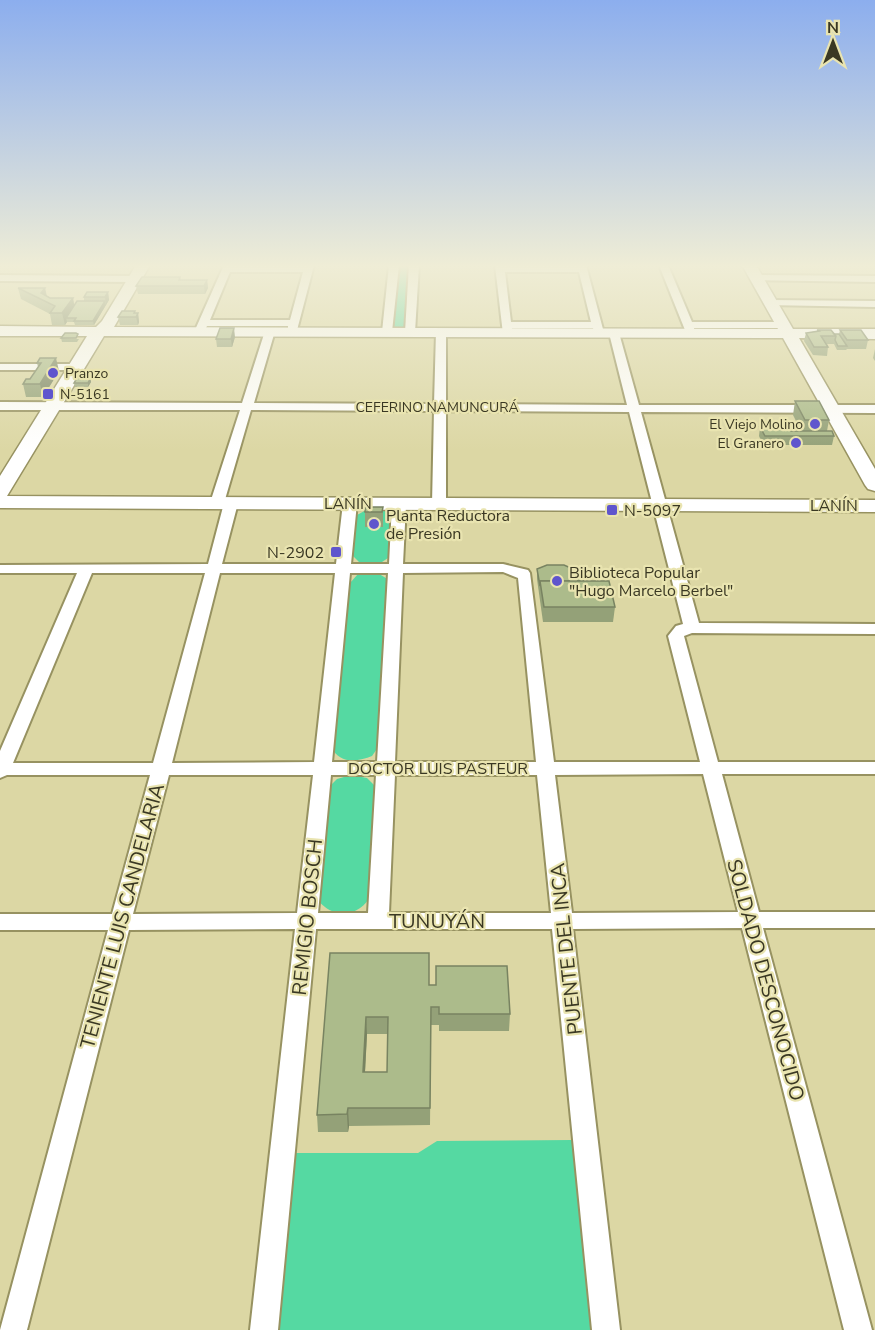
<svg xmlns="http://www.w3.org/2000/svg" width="875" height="1330" font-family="'Nunito Sans',sans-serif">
  <rect width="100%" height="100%" fill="#dcd7a4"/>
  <g fill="#55d9a2">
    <polygon points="398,265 411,265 407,326 399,328 392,326"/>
    <polygon points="368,509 385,510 392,515 391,556 379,564 361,564 353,556 357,515"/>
    <path d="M376 572 389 580 379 746 372 756C358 762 338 764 332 747L350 583 358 574Z"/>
    <path d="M351 775 367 778 376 787 371 894C363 916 333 920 319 901L328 788 337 779Z"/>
    <polygon points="572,1140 591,1330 277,1330 294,1153 418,1153 437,1141"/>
  </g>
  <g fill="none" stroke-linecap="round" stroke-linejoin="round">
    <g stroke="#979261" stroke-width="4">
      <g id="street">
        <path d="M224 265H314L296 334H288V326H207L204 332H196L195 330ZM230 272H303L290 320H210Z"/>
        <polygon points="389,265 399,265 392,332 387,335 382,332"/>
        <polygon points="409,265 419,265 415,332 410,335 405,332"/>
        <path d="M495 265H586L604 333 603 335H595L593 328H512L511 334H503ZM505 272H579L591 322H511Z"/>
        <polygon points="659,265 668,265 692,322 783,322 788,325 783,328 694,328 695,335 687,335"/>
        <polygon points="0,275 134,276 139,279 134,282 0,281"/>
        <polygon points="756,275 875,276 875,282 753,280 751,278"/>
        <polygon points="771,300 875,301 875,307 767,305 766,303"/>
        <path d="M270 328 275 331 254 403 434 404 436 332 441 329 446 332V404L627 405 609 333 614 330 619 333 639 405H875V413L641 412 699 623 875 624V634L692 633 684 636 718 762H875V774H722L759 912H875V928H763L872 1330H844L742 928 573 929 620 1330H592L552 929H316L278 1330H250L295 929 129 930 27 1330H0L108 930H0V914H112L150 775H7L0 778V751L77 573H0V565L208 564 224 503 231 499 238 503 222 564H336L343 503 350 499 357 503 351 564H389L392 504 394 501H404L406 504 403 564H503L528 570 530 573 554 762H700L668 636 676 626 683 624 629 412 446 411V504L439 508 432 504 434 411 251 410 224 503 217 507 210 503 240 410H0V402L242 403 265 331ZM503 572 518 578 536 762H395L403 573ZM92 573H205L153 763H13ZM220 573H335L314 762 172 763ZM350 573H388L377 762H332ZM703 774 738 912 572 913 555 775ZM169 775H313L297 913 133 914ZM331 775H376L368 913H318ZM395 775H537L551 913H389Z"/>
        <polygon points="0,364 76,364 82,367 76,370 0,370"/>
      </g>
    </g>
    <g stroke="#979261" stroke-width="3">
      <polygon id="secondary" points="136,265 150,265 114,327 778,329 742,265 756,265 793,329 875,329 875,339 799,338 875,469 875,491 868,489 865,485 783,338 104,336 7,496 875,500 875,512 0,508 0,476 87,336 0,336 0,326 96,327 102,321"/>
    </g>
    <use href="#street" fill="#fff" fill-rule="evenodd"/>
    <use href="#secondary" fill="#fff" fill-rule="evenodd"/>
  </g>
  <g fill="#94a178" fill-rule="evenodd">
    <polygon points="180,277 181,280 207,280 208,288 205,294 138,294 136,286"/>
    <polygon points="18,288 45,288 47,296 50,298 73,298 74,306 84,301 84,297 108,292 109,300 94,325 75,325 74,322 67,322 65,325 52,325 50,314 21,299"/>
    <polygon points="135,311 135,313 138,313 139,322 138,325 120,325 118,317"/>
    <polygon points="817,330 834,334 839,334 840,330 868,340 866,349 847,349 846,350 837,350 834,344 827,344 828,347 827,356 813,355 804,341 806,333 817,331"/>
    <polygon points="235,337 232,347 217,347 216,339"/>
    <polygon points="61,338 79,339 77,342 62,342"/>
    <polygon points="875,349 875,361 873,358"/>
    <polygon points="40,358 59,371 43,397 26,397 23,384 30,379 38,367 37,363"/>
    <polygon points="90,378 91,382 88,387 75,387 74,383"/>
    <polygon points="795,401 829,420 827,431 834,436 832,445 763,445 759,436 760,427 791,431 801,431 793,415"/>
    <polygon points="383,507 383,527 365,527 365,512"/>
    <polygon points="537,569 583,581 615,607 613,622 543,622 537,579"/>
    <path d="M330 953 429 985 510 1014 509 1031H439V1025H431L430 1125 349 1126 348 1132H318L317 1115ZM367 1034H388L387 1072H365Z"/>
  </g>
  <g fill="#788361">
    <polygon points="207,280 208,288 205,294 204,286"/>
    <polygon points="45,288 47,300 41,293"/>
    <polygon points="108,292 109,300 106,305 105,297"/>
    <polygon points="73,298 75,310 66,318 67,322 65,325 62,313"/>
    <polygon points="105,301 106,305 94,325 93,321"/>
    <polygon points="138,313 139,322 138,325 136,317"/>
    <polygon points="234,328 235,337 232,347 231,339"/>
    <polygon points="56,358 59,371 43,397 40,384"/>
    <polygon points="90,378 91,382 88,387 88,383"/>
    <polygon points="366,1017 367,1034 364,1090 363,1072"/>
    <polygon points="348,1108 349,1126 348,1132 347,1114"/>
  </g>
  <g fill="#acbb8b" stroke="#788361" stroke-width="1.5" fill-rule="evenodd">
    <polygon points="142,277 180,277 179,280 207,280 204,286 136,286"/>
    <polygon points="18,288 45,288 41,293 50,298 73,298 62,313 50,313 55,306"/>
    <polygon points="87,292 108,292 105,297 84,297"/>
    <polygon points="77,301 105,301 93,321 74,321 76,318 66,318"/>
    <polygon points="122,311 135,311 134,313 138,313 136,317 118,317"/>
    <polygon points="220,328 234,328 231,339 216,339"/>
    <polygon points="817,330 831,330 836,336 821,336 828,347 814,347 806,333 819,331"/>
    <polygon points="840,330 861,330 868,340 847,340"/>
    <polygon points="65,333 76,333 78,334 76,338 61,338"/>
    <polygon points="834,334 839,334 847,346 838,346 835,340 836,336"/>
    <polygon points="40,358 56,358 40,384 23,384 26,379 30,379 41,363 37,363"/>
    <polygon points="77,378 90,378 88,383 74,383"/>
    <polygon points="795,401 819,401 829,420 805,420"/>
    <polygon points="760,427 789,427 791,431 832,431 834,436 765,436"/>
    <polygon points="365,507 383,507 382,512 365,512"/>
    <polygon points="547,565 564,565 582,573 583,581 540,581 540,586 537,569"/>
    <polygon points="540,581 609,581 615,607 544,607"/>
    <path d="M330 953H429V985H436V966H507L510 1014H439V1007H431L430 1108H348L347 1114 317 1115ZM366 1017H388L387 1072H363Z"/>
  </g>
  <linearGradient id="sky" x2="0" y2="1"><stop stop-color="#8caeee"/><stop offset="0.59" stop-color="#efedd6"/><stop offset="1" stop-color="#efedd6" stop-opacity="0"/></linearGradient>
  <rect width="875" height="451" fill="url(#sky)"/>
  <g fill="#5f55cd" stroke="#e9e4b0" stroke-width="2">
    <circle cx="53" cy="373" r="6"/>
    <rect x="42" y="388" width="12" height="12" rx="3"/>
    <circle cx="815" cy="424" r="6"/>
    <circle cx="796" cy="443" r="6"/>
    <rect x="606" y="504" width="12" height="12" rx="3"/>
    <circle cx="374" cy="524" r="6"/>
    <rect x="330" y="546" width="12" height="12" rx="3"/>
    <circle cx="557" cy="581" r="6"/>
  </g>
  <g text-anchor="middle" stroke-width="4.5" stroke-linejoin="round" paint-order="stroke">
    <g font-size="14" fill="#3a3823" stroke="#e9e4b0" text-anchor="start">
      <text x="65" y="378">Pranzo</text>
      <text x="60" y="399">N-5161</text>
      <text x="803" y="429" text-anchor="end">El Viejo Molino</text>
      <text x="784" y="448" text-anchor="end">El Granero</text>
    </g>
    <g font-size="14" fill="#3a3823" stroke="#e9e4b0">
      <text x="437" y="412">CEFERINO NAMUNCURÁ</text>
    </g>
    <g font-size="16" fill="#3a3823" stroke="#e9e4b0">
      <text x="348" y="509">LANÍN</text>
      <text x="834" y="511">LANÍN</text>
      <text x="438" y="774">DOCTOR LUIS PASTEUR</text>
    </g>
    <g font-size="16" fill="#3a3823" stroke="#e9e4b0" text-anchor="start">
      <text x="624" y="516">N-5097</text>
      <text x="386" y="521">Planta Reductora<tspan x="386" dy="18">de Presión</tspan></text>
      <text x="324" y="558" text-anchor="end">N-2902</text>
      <text x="569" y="578">Biblioteca Popular<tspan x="569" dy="18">"Hugo Marcelo Berbel"</tspan></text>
    </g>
    <g font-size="20" fill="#3a3823" stroke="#e9e4b0">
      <text transform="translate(122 916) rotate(-75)" y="7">TENIENTE LUIS CANDELARIA</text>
      <text transform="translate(307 917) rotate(-84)" y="7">REMIGIO BOSCH</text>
      <text x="437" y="928">TUNUYÁN</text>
      <text transform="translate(566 949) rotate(-96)" y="7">PUENTE DEL INCA</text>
      <text transform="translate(766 980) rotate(75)" y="7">SOLDADO DESCONOCIDO</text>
    </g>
  </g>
  <g transform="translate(833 42)" stroke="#e9e4b0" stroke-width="4.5" paint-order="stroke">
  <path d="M0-4.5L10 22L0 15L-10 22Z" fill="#3a3823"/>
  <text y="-9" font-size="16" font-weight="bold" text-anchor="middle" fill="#3a3823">N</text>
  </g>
</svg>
